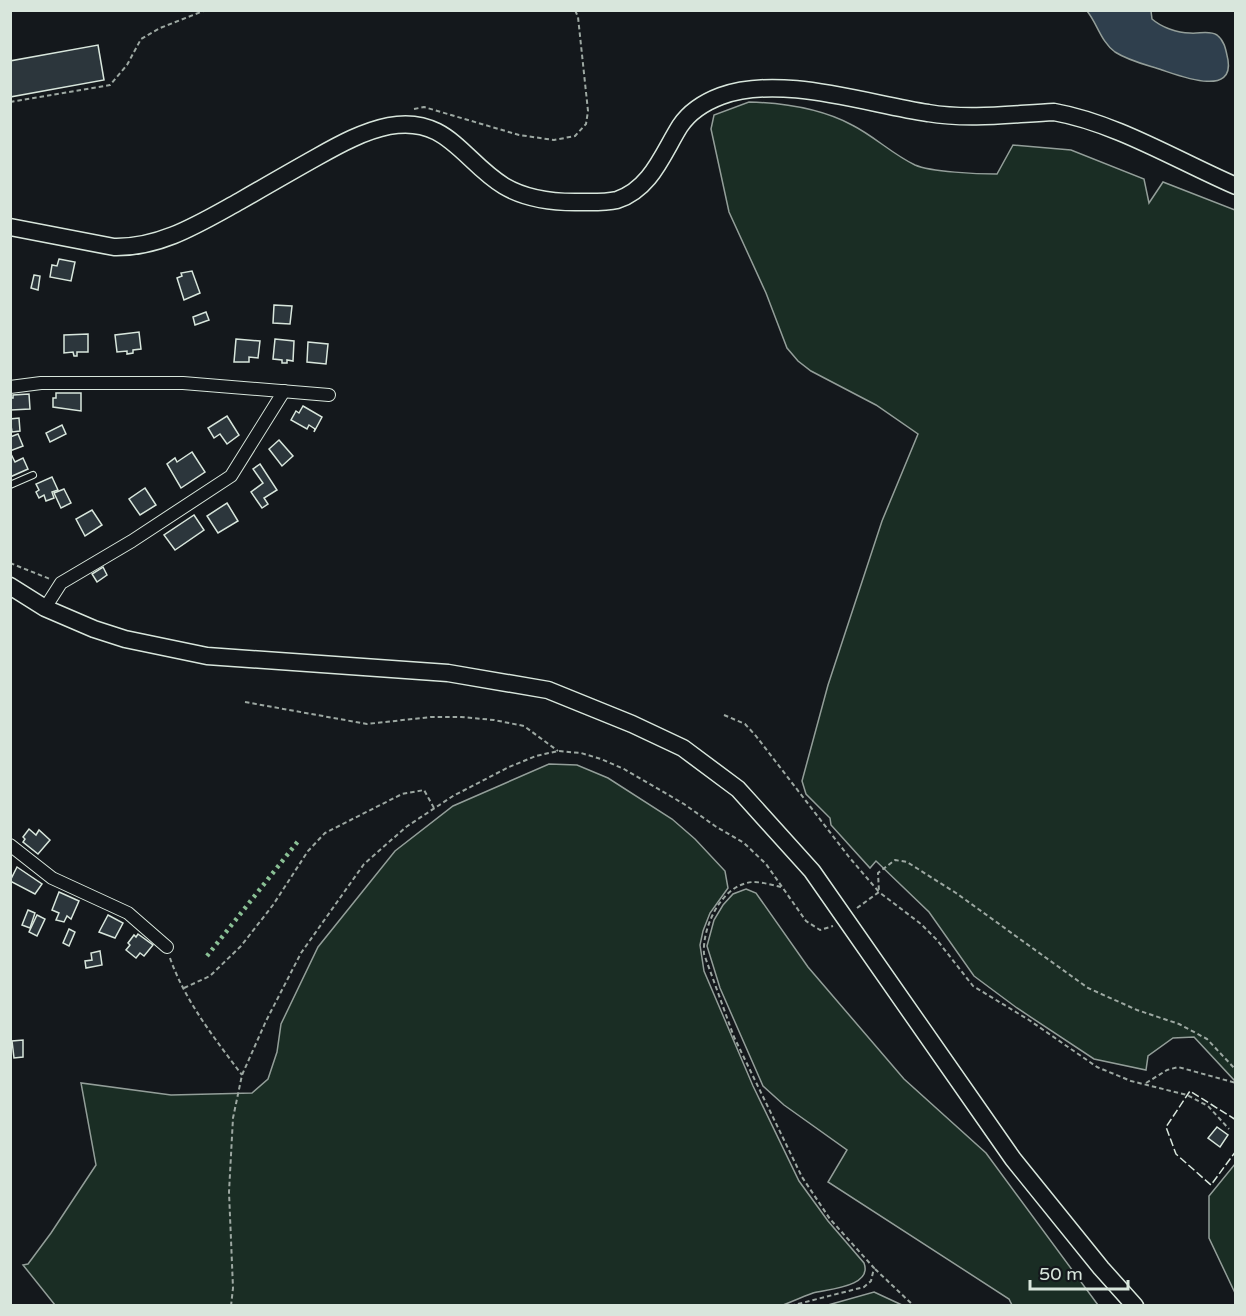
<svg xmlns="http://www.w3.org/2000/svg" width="1246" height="1316" font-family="'Varela Round',sans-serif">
  <rect width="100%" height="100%" fill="#14181c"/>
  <g fill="#1a2d24" stroke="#939e99" stroke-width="1.5">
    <path d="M749 102C784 103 820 108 852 125 874 136 892 154 915 165 931 172 978 174 997 174L1013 145 1071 150 1144 179 1149 203 1163 182 1235 210V1081L1194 1037 1173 1038 1148 1056 1146 1070 1094 1059 1017 1008 974 976 929 912 876 861 870 868 831 825 830 818 806 794 802 781 828 685 882 521 918 434 876 405 811 371 798 361 787 348 766 293 729 212 711 129 714 115Z"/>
    <path d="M549 764 577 765 608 778 672 819 695 839 725 871 728 888 710 913 703 931 700 945 704 971 753 1086 799 1181 828 1221 864 1263C873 1287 827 1289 813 1293 802 1297 791 1302 781 1306L55 1305 23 1265 28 1264 51 1233 96 1165 81 1083 171 1095 252 1093 268 1079 277 1052 281 1024 318 947 395 851 453 806Z"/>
    <polygon points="746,889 756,893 808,967 904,1079 986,1153 1098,1305 1012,1305 1009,1299 828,1182 847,1150 784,1105 763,1086 720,988 707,946 714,920 723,905 733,894"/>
    <polygon points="1235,1164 1235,1293 1209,1238 1209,1196"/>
    <polygon points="874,1292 902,1305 828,1305"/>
  </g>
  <path fill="#2f3f4d" stroke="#939e99" stroke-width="1.5" d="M1087 11H1151L1152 19C1161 27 1177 33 1190 33 1199 34 1209 30 1217 35 1225 41 1226 51 1228 60 1234 97 1180 76 1162 70 1147 65 1129 61 1115 52 1101 42 1097 23 1087 11Z"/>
  <g fill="#2c363c" stroke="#d8e6dc" stroke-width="1.5">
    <polygon points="98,45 104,80 10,97 10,61"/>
    <polygon points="59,259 75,262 71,281 50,277 52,265 57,266"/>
    <polygon points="192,271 200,293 184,300 177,278 182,276 181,273"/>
    <polygon points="34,275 40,276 38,290 31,288"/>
    <polygon points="274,305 292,306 290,324 273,323"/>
    <polygon points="206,312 209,320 195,325 193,317"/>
    <polygon points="139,332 141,349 133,350 133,353 127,354 127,351 117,352 115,335"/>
    <polygon points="88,334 88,352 77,352 77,356 74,356 73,352 64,353 64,335"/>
    <polygon points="236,339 260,341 258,358 249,357 249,362 234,362"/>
    <polygon points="275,339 294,341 293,361 287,360 287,363 282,363 282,360 273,359"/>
    <polygon points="308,342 328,344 326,364 307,362"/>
    <polygon points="56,393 81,393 81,411 53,407 53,398 56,398"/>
    <polygon points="29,394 30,409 11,410 10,398 13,398 13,395"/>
    <polygon points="303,406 322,417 314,432 315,429 309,425 307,429 291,420 296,411 299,413"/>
    <polygon points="227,416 239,435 227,444 220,434 214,438 208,428"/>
    <polygon points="19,418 20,431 12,432 10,419"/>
    <polygon points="62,425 66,434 50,442 46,433"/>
    <polygon points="18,434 23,446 10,451 10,437"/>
    <polygon points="279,440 293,456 282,466 269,449"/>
    <polygon points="10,452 15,462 23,458 28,469 10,477"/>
    <polygon points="192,452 205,472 181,488 167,464 175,458 177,462"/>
    <polygon points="260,464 277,490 264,498 268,504 262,508 251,492 263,483 253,469"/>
    <polygon points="52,477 58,490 52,492 54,498 46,501 44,495 39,498 36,492 39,490 36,484"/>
    <polygon points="145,488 156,505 140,515 129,499"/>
    <polygon points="64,489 71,503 61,508 54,493"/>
    <polygon points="227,503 238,521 218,533 207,516"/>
    <polygon points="92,510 102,525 85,536 76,519"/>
    <polygon points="194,515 204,530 175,550 164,535"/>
    <polygon points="103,567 107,575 97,582 92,574"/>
    <polygon points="29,829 36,835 39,830 50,840 38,854 23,842 25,839 23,837"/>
    <polygon points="17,867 42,884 35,894 10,881"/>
    <polygon points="59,892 79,901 71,919 67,916 64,922 56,920 59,913 52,910"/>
    <polygon points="28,910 35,913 30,928 22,925"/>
    <polygon points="37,915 45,919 37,936 29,932"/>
    <polygon points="108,915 123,923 115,938 99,932"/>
    <polygon points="69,929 75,932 69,946 63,943"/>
    <polygon points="138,934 153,945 144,956 140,953 136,958 126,950 130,945 128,943 134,935 136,937"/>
    <polygon points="100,951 102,965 86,968 85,961 92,960 91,953"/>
    <polygon points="23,1040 23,1057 14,1058 12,1041"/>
    <polygon points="1217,1127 1228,1135 1220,1147 1208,1138"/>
  </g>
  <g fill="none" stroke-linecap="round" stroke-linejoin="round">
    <g stroke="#d8e6dc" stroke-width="8">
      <polyline id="lane" points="10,485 33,475"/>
    </g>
    <g stroke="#d8e6dc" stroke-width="14">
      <g id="street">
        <polyline points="10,387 41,383 183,383 329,395"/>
        <polyline points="45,608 61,583 132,541 231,476 284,391"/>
        <polyline points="10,845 52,878 128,913 167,947"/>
      </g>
    </g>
    <g stroke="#d8e6dc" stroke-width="19">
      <g id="secondary">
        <path d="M10 227 114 247C161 248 200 223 240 201 266 186 292 171 317 157 340 144 364 131 389 126 447 115 463 161 504 186 526 199 550 202 575 202 588 202 604 203 617 200 651 189 663 153 680 126 690 111 705 102 721 96 781 74 867 104 928 113 969 120 1013 114 1054 112 1116 123 1178 161 1236 186"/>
        <polyline points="10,586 45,608 94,629 125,639 207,656 448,673 548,690 632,724 683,748 738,789 812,871 1013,1159 1101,1268 1135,1306"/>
      </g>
    </g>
    <g stroke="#9da8a2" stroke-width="2" stroke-dasharray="4.5 3" stroke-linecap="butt">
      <polyline points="10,102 110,85 127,65 141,39 160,28 206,10"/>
      <polyline points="414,109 424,107 519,135 554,140 575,136 586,124 588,111 578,17 575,10"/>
      <polyline points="10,563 50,579"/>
      <polyline points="245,702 367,724 431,717 461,717 494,720 524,726 558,751"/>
      <polyline points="724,715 745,724 756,736 849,857 879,892 878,873 895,860 907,862 956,893 1088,988 1137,1010 1179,1024 1207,1039 1236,1070"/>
      <path d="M781 887C772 885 762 882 753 882 721 884 702 928 704 954L734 1037 802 1177 830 1219 874 1268 871 1281 864 1287 790 1306"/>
      <polyline points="857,908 879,892 921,924 937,940 973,986 1029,1020 1097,1067 1131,1081 1187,1095 1208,1106 1229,1129"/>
      <path d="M170 958C185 1001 215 1039 242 1075"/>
      <polyline points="184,988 210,976 241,946 273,905 308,851 325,833 402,794 424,790 434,808"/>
      <polyline points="1146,1083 1167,1070 1178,1067 1236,1083"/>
      <polyline points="875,1269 914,1306"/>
      <polyline points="231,1306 233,1288 229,1192 233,1118 242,1075 266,1021 301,953 364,864 406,827 453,796 509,767 536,756 558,751 581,753 601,759 624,769 684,804 715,826 744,843 766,864 806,921 820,930 833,926"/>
    </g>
    <use href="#lane" stroke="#14181c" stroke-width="6"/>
    <use href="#street" stroke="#14181c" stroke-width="12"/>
    <use href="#secondary" stroke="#14181c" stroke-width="16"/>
    <polyline stroke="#8ac095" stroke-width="4.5" stroke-dasharray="3 4.5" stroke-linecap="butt" points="207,956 299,840"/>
    <polyline stroke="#d8e6dc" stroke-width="1.5" stroke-dasharray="8 3" stroke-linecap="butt" points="1236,1120 1190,1091 1166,1127 1176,1154 1211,1185 1236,1151"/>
  </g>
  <rect width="1246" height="1316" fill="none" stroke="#d8e6dc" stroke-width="24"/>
  <path d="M1030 1280v9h98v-9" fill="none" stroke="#d8e6dc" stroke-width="3"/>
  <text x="1039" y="1280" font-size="18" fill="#d8e6dc" stroke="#14181c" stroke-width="4.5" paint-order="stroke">50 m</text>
</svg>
